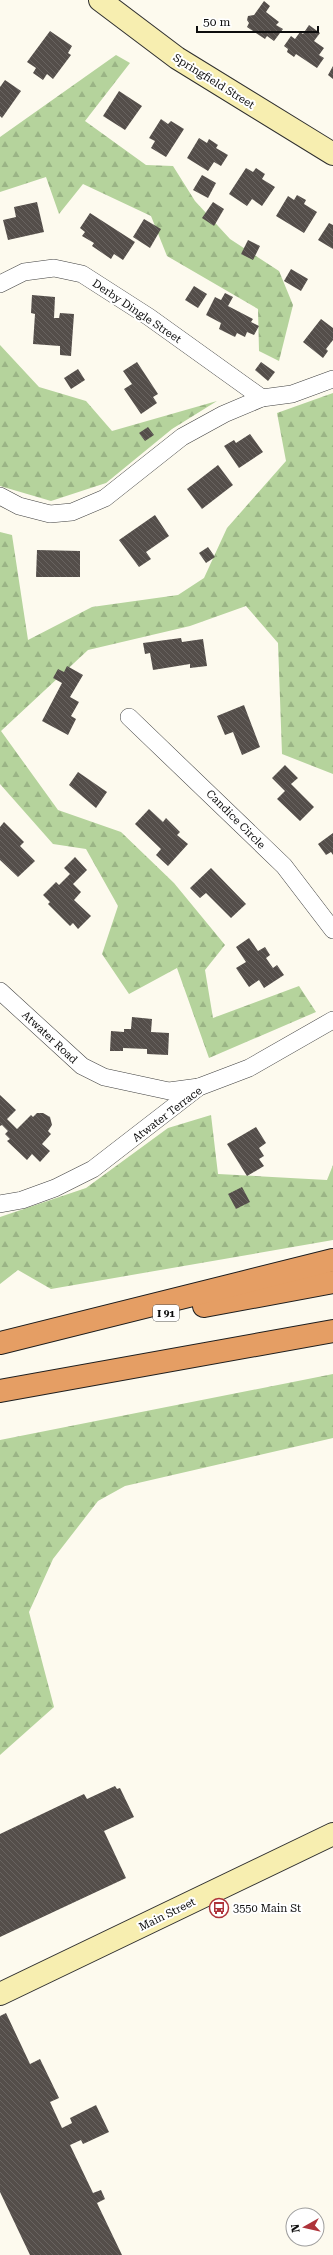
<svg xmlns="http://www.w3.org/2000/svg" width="333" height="2255" font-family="'Roboto Serif',serif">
  <defs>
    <pattern id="forest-firs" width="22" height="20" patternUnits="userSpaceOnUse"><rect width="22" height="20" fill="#b5d39c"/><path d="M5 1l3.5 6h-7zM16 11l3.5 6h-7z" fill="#9ab485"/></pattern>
    <pattern id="building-back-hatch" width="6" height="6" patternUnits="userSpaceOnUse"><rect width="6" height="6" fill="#544e4a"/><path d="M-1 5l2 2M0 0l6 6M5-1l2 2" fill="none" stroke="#686360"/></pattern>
  </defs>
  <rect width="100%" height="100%" fill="#fdfaee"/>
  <g fill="url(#forest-firs)">
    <polygon points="116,55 130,63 85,121 146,165 173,166 195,201 230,239 279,271 293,305 279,361 259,351 258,309 167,256 151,216 83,184 59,214 46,177 0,192 0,137"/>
    <polygon points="0,345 39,387 86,401 112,431 217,401 172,429 106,483 51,501 0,486"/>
    <polygon points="333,393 333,774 282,754 278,643 246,606 190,626 88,650 1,731 58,810 121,832 174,883 225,945 205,970 213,1018 299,986 316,1012 209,1058 177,968 129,994 102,954 118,906 86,849 53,844 0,784 0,532 12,535 28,640 92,607 178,595 204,578 227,528 286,461 277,413"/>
    <polygon points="211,1115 218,1174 327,1180 333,1165 333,1240 51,1289 18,1270 0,1284 0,1217 86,1188 168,1128"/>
    <polygon points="333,1374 333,1438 125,1486 98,1501 53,1559 29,1612 54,1707 0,1755 0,1440"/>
  </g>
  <g fill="url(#building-back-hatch)">
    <polygon points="264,1 270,6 266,12 279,22 276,25 283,29 274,41 267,36 265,39 247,27 249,23 247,20 248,16 254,15"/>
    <polygon points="309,25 320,33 314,41 324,48 319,55 324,58 317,68 296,54 294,57 287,52 288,49 284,46 291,36 295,39 300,32 303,34"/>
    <polygon points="50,31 72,46 68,53 71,55 53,79 47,74 43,80 33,73 36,68 27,62"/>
    <polygon points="333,66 333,79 328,75"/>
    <polygon points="5,80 21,91 2,118 0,116 0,87"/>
    <polygon points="119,91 142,106 125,130 103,116"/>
    <polygon points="161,119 168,124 171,121 184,129 166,157 151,148 155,141 149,138"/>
    <polygon points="199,138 207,143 209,139 218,145 216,148 228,155 221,166 214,162 208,171 187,158"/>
    <polygon points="246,168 253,172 256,168 265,174 262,179 275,187 262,206 252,199 247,206 229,194"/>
    <polygon points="202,175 216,183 208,198 193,190"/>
    <polygon points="297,195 306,200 304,204 317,212 304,233 276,216 288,196 294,200"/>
    <polygon points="37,202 44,232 8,240 3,220 16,217 14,207"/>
    <polygon points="213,202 224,209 214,226 202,218"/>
    <polygon points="90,213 135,242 123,260 114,254 111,259 92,246 94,243 82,236 85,232 80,228"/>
    <polygon points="144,219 161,229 150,248 133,237"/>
    <polygon points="329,223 333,225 333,249 318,240"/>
    <polygon points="248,240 260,246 253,260 241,254"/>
    <polygon points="291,269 308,279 301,291 284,281"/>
    <polygon points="194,286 207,294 198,308 185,300"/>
    <polygon points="225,293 233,297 228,306 253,319 251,322 259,326 254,335 247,332 245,337 237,333 235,337 219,329 221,323 206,315 215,297 221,300"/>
    <polygon points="32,295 55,297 54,318 59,318 60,313 74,314 71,356 60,355 60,346 33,344 35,314 31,313"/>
    <polygon points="321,319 333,328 333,340 326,349 328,351 323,358 303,342"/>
    <polygon points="137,362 158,394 153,397 157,403 141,414 124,389 132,384 123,371"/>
    <polygon points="261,362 275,372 268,381 255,370"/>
    <polygon points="78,369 85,380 71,389 64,378"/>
    <polygon points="148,427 154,435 145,441 139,433"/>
    <polygon points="250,434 263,452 239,468 224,446 234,440 236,443"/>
    <polygon points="218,465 233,485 202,509 187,489"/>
    <polygon points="155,515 169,536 146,552 151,559 139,567 119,540"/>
    <polygon points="208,547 215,557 206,563 199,553"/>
    <polygon points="37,550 80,551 80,577 36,577"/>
    <polygon points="181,638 182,642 203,639 207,666 190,668 190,664 153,670 150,653 145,654 143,643"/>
    <polygon points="67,666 83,675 70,697 79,702 71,716 76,719 68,735 42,721 62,683 53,678 58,669 64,672"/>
    <polygon points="244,705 260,747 242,755 233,732 225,735 217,716"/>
    <polygon points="285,765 298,778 291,784 314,807 300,821 277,799 285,791 272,778"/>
    <polygon points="78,772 107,792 96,808 69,785"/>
    <polygon points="149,809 163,822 166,818 180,832 177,835 188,844 168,866 156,855 161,849 135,824"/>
    <polygon points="4,822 24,842 20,846 35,861 18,877 0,860 0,827"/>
    <polygon points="333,833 333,855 331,852 326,855 318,844"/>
    <polygon points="75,857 87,870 73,884 81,892 74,900 91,916 78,929 73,923 70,926 48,904 50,902 43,895 56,882 59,885 70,874 64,868"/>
    <polygon points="211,868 246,904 231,918 206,893 200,898 190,888"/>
    <polygon points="249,938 258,951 265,947 270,955 266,958 273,968 277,965 284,975 264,988 259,980 249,987 236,968 246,962 236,947"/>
    <polygon points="132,1017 152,1019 151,1032 169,1033 168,1055 147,1054 147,1049 123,1048 123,1051 110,1051 111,1031 124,1032 124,1029 131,1029"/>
    <polygon points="0,1095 16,1110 7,1119 17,1129 31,1115 33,1117 37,1113 43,1113 50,1117 52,1125 48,1131 51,1134 42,1144 50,1151 40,1162 32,1154 27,1160 7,1141 10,1139 5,1134 8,1131 2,1125 0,1126"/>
    <polygon points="256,1127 266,1143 259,1148 264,1156 259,1159 264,1166 247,1176 227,1144"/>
    <polygon points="242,1187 250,1202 236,1209 228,1194"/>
    <polygon points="115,1786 117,1789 120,1788 134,1817 104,1831 126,1878 0,1937 0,1834 84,1794 87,1799"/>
    <polygon points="6,2013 30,2064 40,2059 59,2098 50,2102 62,2128 72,2123 70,2118 96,2105 109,2132 83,2144 81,2140 70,2145 93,2193 101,2190 105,2199 97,2203 122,2255 30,2255 0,2192 0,2016"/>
  </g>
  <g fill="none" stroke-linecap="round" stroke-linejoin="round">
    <g stroke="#404040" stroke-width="18">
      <g id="street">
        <polyline points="0,284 24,272 54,268 82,274 149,317 262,398"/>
        <polyline points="0,496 19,506 50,514 72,512 105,498 182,437 224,414 262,398 292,394 333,379"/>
        <polyline points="129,717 284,866 333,930"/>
        <polyline points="0,991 82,1066 104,1077 169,1091 199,1087"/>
        <polyline points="0,1204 22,1200 55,1188 93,1169 199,1087 249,1068 333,1020"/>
      </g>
    </g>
    <g stroke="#2f2f2f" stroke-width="24">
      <g id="secondary">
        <polyline points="100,0 177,58 333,154"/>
        <polyline points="0,1994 333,1834"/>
      </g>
    </g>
    <g stroke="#1e1e1e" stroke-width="24">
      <g id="highway">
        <polyline points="204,1306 333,1282"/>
        <polyline points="0,1343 333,1260"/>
        <polyline points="0,1391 333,1331"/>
      </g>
    </g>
    <use href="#street" stroke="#fff" stroke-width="17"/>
    <use href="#secondary" stroke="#f7eeb0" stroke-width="22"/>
    <use href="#highway" stroke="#e59e64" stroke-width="22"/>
  </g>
  <defs>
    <g id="bus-ring" transform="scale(1)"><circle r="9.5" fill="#fff" stroke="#ae333a" stroke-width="1.5"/><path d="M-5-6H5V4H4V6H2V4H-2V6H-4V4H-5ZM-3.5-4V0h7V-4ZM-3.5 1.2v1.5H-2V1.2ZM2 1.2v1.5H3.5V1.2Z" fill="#ae333a"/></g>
  </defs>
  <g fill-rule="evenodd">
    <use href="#bus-ring" x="219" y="1908"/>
  </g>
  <g text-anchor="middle" stroke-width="4" stroke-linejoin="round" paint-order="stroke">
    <rect fill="#fff" stroke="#565656" stroke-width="1" x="153" y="1305" width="26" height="16" rx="3"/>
    <g font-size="10" font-weight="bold" fill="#0d0d0d">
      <text x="166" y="1317">I 91</text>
    </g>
    <g font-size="11" fill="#0d0d0d" stroke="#fff">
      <text transform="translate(214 81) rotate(32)" y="4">Springfield Street</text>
      <text transform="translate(137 311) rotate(34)" y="4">Derby Dingle Street</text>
      <text transform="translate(236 819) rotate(45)" y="4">Candice Circle</text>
      <text transform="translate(50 1037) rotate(43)" y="4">Atwater Road</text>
      <text transform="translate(167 1114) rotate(-37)" y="4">Atwater Terrace</text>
      <text transform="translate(167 1914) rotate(-26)" y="4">Main Street</text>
    </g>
    <g font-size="11" fill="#0d0d0d" stroke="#fff" text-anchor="start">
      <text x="233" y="1912">3550 Main St</text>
    </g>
  </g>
  <g transform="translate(305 2227) rotate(262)"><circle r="19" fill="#ffffff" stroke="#9e9e9e"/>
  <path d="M0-3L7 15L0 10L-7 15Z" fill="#ae333a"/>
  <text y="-6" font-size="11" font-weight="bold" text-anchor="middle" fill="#0d0d0d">N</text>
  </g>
  <path d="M197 26v6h121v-6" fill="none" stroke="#0d0d0d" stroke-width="2"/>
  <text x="203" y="26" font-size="12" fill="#0d0d0d" stroke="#ffffff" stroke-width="3" paint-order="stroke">50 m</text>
</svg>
